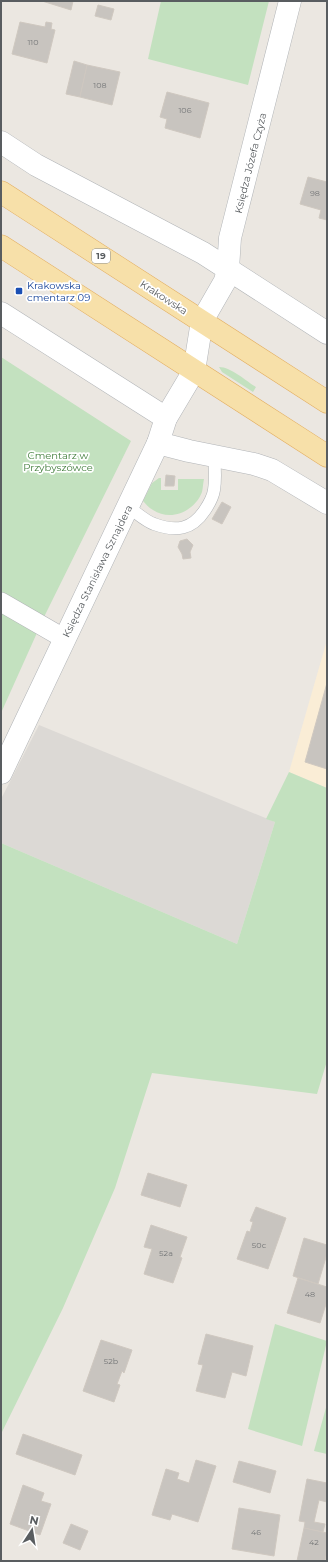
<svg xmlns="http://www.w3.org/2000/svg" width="328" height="1562" font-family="Montserrat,sans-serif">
  <rect width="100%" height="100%" fill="#ebe7e1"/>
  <polygon fill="#faedd6" points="327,640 327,788 289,772"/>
  <polygon fill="#dcd9d5" points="39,725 275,822 237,944 1,843 1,799"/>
  <g fill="#c3e1bf">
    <polygon points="161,1 269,1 248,85 148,59"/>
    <polygon points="1,357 131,441 45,615 1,713"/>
    <path d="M219 367C231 367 246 381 256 387L253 392 222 372Z"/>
    <path d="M159 478H161V490H178V479H204C203 483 203 488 202 492 195 511 171 522 153 510 149 508 146 504 143 501L152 483Z"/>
    <polygon points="289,772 327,788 327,1061 317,1094 152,1073 115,1188 63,1308 1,1434 1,843 237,944 275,822 266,819"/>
    <polygon points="275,1324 327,1341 302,1446 248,1429"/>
    <polygon points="327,1404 327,1454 314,1451"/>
  </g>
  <g fill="#c8c4bf" stroke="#cfc8c0">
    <polygon points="42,1 73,1 71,10"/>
    <polygon points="98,5 114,9 111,20 95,16"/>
    <polygon points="20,22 45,27 46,22 52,23 51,29 55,30 47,63 12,54"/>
    <polygon points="74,61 87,65 80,97 66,94"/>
    <polygon points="87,65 120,72 112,105 80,97"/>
    <polygon points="167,92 209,103 200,138 165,128 167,119 160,117"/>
    <polygon points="308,177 327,182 327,220 319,218 321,210 300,204"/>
    <polygon points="166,475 175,476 174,486 165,486"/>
    <polygon points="222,502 231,507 222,524 212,519"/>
    <polygon points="187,539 193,545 190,552 191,558 183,559 182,554 178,547 180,541"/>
    <polygon points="327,683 327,769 305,762"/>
    <polygon points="148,1173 187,1185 180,1207 141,1195"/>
    <polygon points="256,1207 286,1218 268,1269 237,1259 247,1231 250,1232 253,1222 250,1221"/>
    <polygon points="151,1225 187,1237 180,1257 182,1258 173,1283 144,1274 152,1249 144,1247"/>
    <polygon points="304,1238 327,1245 327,1254 318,1284 293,1276"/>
    <polygon points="298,1278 327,1287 327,1301 320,1323 287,1313"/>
    <polygon points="206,1334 253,1346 246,1376 232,1372 225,1398 196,1391 203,1365 198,1364"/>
    <polygon points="101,1340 132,1350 124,1373 122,1371 117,1384 120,1385 114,1402 83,1391"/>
    <polygon points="23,1434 82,1455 75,1475 16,1454"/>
    <polygon points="196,1460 216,1466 198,1522 172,1514 170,1520 152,1515 166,1469 179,1473 177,1479 189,1483"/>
    <polygon points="239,1461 276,1471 270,1493 233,1482"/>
    <polygon points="307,1479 327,1483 327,1502 319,1500 314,1522 325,1524 323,1532 304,1528 305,1522 299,1521"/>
    <polygon points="23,1485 44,1493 41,1501 51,1504 40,1535 10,1524"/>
    <polygon points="239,1508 280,1515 274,1556 232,1549"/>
    <polygon points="71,1524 88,1531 80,1550 63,1543"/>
    <polygon points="304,1528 327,1533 327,1551 325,1561 297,1561"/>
  </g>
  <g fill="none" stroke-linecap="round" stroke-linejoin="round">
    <g stroke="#b1b4b7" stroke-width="13">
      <path id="service" d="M128 507C136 512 145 521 154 524 176 532 192 530 205 510 209 504 213 497 214 490 216 478 215 467 214 456"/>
    </g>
    <g stroke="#b1b4b7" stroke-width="20">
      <polyline id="pedestrian" points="1,602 65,639"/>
    </g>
    <g stroke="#b1b4b7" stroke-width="23">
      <g id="minor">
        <polyline points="1,142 36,165 203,253 327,333"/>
        <polyline points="1,313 166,418"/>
        <polyline points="158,443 189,451 254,464 272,470 327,503"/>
        <polyline points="1,773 158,443 166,418 194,371 202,321 225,281 228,269 230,238 290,1"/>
      </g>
    </g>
    <g stroke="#e3ae61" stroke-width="23">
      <g id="primary">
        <polyline points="1,192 327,402"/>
        <polyline points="1,246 327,456"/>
      </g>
    </g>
    <use href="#service" stroke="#fff" stroke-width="12"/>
    <use href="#pedestrian" stroke="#fff" stroke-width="19"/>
    <use href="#minor" stroke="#fff" stroke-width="22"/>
    <use href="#primary" stroke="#f7e0a9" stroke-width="22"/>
  </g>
  <rect fill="#1a4fb4" stroke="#fff" stroke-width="1.5" x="15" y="287" width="8" height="8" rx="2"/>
  <g text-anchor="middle" stroke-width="3.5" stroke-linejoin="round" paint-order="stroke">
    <g font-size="8" fill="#757778">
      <text x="33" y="45">110</text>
      <text x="100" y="88">108</text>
      <text x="185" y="113">106</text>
      <text x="315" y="196">98</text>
      <text x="259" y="1248">50c</text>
      <text x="166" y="1256">52a</text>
      <text x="310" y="1297">48</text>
      <text x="111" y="1364">52b</text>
      <text x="256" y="1535">46</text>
      <text x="314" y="1545">42</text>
    </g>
    <rect fill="#fff" stroke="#8b8e90" stroke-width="1" x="92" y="249" width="18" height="14" rx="3"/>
    <g font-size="9" font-weight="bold" fill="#595d60">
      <text x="101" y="259">19</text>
    </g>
    <g font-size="10" fill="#595d60" stroke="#fff">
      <text transform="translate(250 163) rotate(-76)" y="4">Księdza Józefa Czyża</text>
      <text transform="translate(164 297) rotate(33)" y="4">Krakowska</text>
      <text transform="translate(97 571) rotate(-64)" y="4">Księdza Stanisława Sznajdera</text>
    </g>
    <g font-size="10" fill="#164399" stroke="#fff" text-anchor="start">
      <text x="27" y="289">Krakowska<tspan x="27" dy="12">cmentarz 09</tspan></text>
    </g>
    <g font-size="10" fill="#417d3b" stroke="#fff">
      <text x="58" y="459">Cmentarz w<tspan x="58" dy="12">Przybyszówce</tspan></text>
    </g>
  </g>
  <rect width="328" height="1562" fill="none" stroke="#595d60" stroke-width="4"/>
  <g transform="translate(32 1530) rotate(12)" stroke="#ffffff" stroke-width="3" paint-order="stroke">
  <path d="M0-3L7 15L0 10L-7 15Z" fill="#595d60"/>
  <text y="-6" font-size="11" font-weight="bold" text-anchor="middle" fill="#595d60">N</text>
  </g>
</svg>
